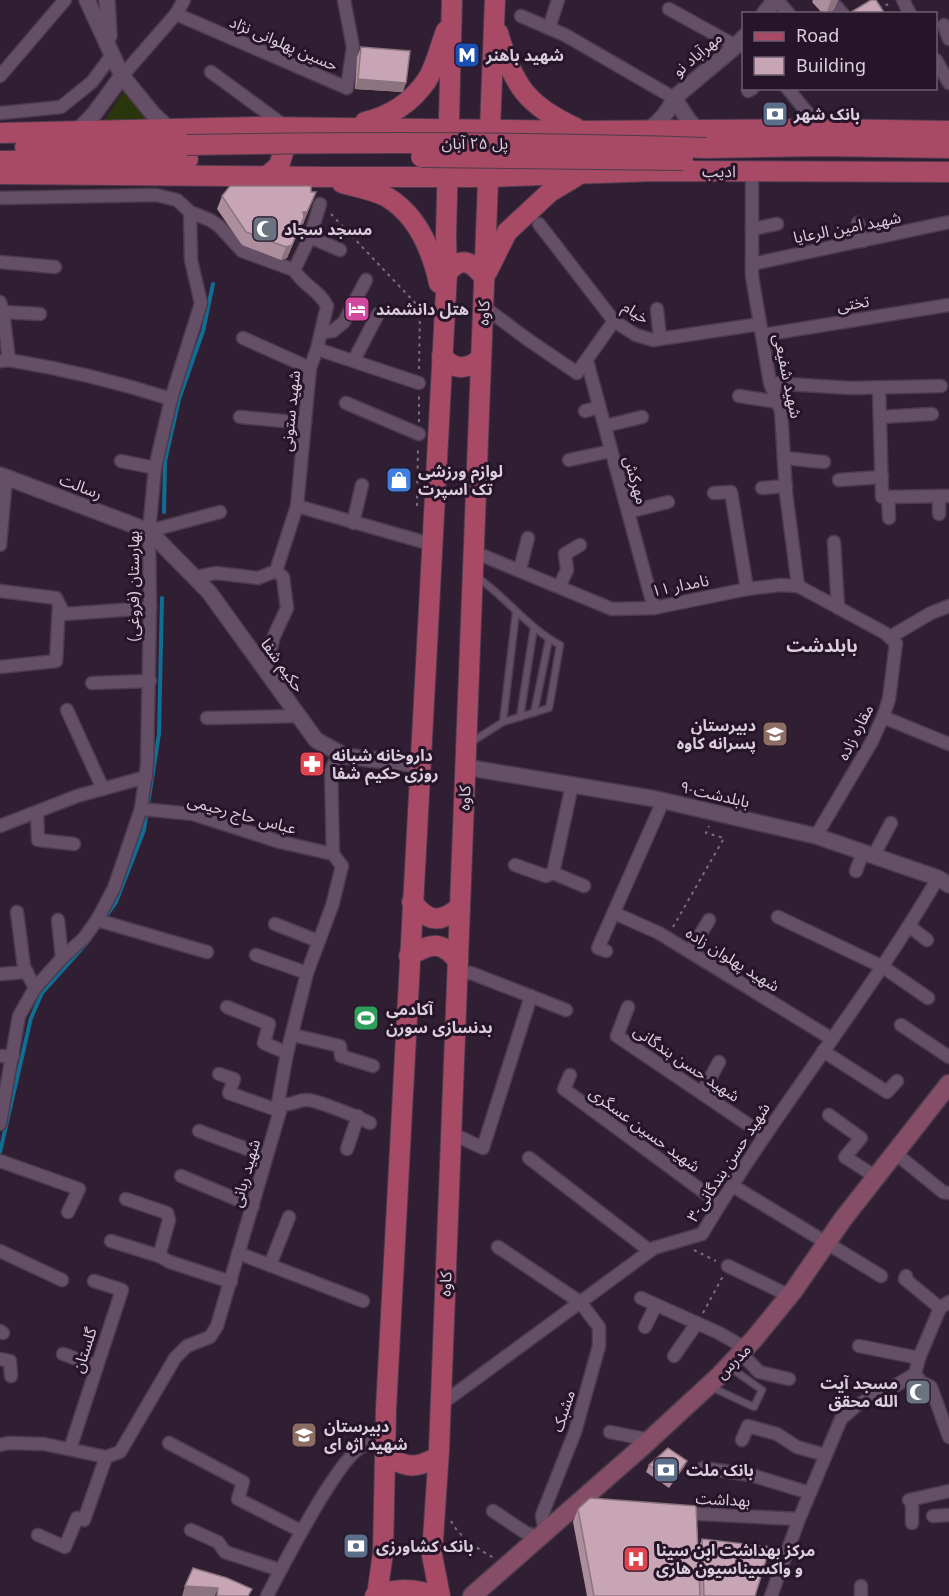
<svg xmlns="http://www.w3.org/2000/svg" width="949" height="1596" font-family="'Noto Sans','Noto Sans Arabic',sans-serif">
  <rect width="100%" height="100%" fill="#301e32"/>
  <polygon fill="#29350a" points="125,89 151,124 102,124"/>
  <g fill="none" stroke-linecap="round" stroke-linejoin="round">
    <g stroke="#106e95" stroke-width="4">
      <polyline points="164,512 165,461 179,399 203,331 213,284"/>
      <polyline points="104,919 116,902 144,830 159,734 162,598"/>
      <polyline points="0,1152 31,1018 42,993 86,944"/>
    </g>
    <g stroke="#4b3b4c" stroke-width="9">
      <g id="service">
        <polyline points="534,713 549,639"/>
        <polyline points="520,717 534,627"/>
        <polyline points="503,722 516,612"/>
        <path d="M473 741 503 722 549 708 560 645C528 628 507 598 477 577"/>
        <polyline points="711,1387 754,1407 762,1390 731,1368"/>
      </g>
    </g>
    <g stroke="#4b3b4c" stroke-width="15">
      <g id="minor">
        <polyline points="777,0 789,14"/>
        <polyline points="903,0 910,14"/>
        <polyline points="833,3 843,14"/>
        <polyline points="669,9 736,46"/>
        <polyline points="176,14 347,88 353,47 344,0"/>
        <polyline points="521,16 565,35 674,98"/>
        <polyline points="944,25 949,39"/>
        <polyline points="549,28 558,0"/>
        <polyline points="936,60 949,83"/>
        <polyline points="211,72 286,127"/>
        <polyline points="0,76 65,0"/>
        <polyline points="122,76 176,14 184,0"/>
        <polyline points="787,88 811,117"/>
        <polyline points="748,91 753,88"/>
        <polyline points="1,113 61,107 92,82 112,55"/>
        <polyline points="752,172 752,276 770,383 781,411 786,493 798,586"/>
        <path d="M0 198 156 195 177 200 190 212 210 220 219 226 242 251 294 270C303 285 320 291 327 306L317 349 310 368 297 506 276 571 258 578 216 573 195 577"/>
        <polyline points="858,223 863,241"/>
        <polyline points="539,224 614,321 636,335 653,340 760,324"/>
        <polyline points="752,229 777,224"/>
        <polyline points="310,237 340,250"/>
        <polyline points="0,262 55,267"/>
        <polyline points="752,264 949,222"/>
        <polyline points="294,270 310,237 320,204"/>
        <polyline points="0,302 3,312 9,360"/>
        <polyline points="483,306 527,339 577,373 614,321"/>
        <polyline points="657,309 660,339"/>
        <polyline points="3,312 40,314"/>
        <polyline points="322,332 333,331 344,322 366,280"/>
        <polyline points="762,335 949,305"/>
        <polyline points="243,338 310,368"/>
        <polyline points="317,349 419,383"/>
        <polyline points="354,360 378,314"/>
        <path d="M0 361 9 360C64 369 118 382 171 399"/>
        <polyline points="587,361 654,608"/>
        <polyline points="770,383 850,388 941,386"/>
        <polyline points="879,388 882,497 949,496"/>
        <polyline points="739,396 778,402"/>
        <polyline points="346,403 419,434"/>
        <polyline points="585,411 599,407"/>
        <polyline points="240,417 305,423"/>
        <polyline points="880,417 932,414"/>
        <polyline points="605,426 642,417"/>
        <polyline points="784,458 824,462"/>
        <polyline points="569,460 611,451"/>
        <polyline points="121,461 155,468"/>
        <polyline points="839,480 882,477"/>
        <polyline points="762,488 786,486"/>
        <polyline points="714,493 731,492 747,589"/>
        <polyline points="939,496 939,514"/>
        <polyline points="888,497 889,518"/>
        <polyline points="297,506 431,544"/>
        <polyline points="628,512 668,502"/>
        <polyline points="353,523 362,485"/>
        <polyline points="149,531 220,512"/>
        <polyline points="834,542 838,608"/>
        <polyline points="0,545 6,478"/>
        <polyline points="474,552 612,609 654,608 747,589 781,585 798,586 885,633 896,643 889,699 883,717 871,743 816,836"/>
        <polyline points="520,569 528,538"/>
        <polyline points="560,585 567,570 565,554 580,545"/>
        <polyline points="0,591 56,598 64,614 150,608"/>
        <polyline points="890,637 931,613 949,606"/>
        <polyline points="0,667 56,661 59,605"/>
        <polyline points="265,671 274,636 287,608 283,577 276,571"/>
        <polyline points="92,683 150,681"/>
        <polyline points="67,710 103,789"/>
        <polyline points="883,717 949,744"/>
        <polyline points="207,718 298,716"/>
        <polyline points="141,809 193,814 280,842 333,854"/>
        <polyline points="37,812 38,840 74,844"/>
        <polyline points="0,826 77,796 146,777"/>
        <polyline points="874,855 891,823"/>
        <polyline points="515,865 546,876 553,873 584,886"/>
        <polyline points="856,871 863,852"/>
        <polyline points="553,873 572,785"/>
        <polyline points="17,912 24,967 35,988"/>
        <polyline points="614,913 659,933 832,1039"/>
        <polyline points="778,917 883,967 928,998"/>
        <polyline points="58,920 62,958"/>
        <polyline points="97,920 207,952"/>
        <polyline points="275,924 318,941"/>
        <polyline points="909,926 927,940"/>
        <polyline points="606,951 598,948 663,801"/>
        <polyline points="690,952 709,920"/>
        <polyline points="256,955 307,973"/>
        <polyline points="0,974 27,972"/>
        <polyline points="457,974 471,973 566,1010"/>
        <polyline points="227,1007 269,1024 264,1043 287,1053"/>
        <polyline points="628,1007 617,1036 765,1136"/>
        <polyline points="901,1025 949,1057"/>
        <polyline points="293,1035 340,1046 341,1056 373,1066"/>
        <polyline points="823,1051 887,1092 897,1081"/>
        <polyline points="0,1056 13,1056"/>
        <polyline points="219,1074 234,1079 229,1093 280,1111"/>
        <polyline points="570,1075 564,1089 720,1204"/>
        <polyline points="702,1093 719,1062"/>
        <path d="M278 1103C294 1107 294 1100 306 1100 315 1099 360 1118 370 1123"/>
        <polyline points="829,1115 861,1138 845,1157 876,1177"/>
        <polyline points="0,1124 19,1016 35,988 62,958 84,938 97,920 114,888 141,809 147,765 150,608 149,531 155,468 171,399 201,303 191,260 190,212"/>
        <polyline points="199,1131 266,1156"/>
        <polyline points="451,1133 483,1148 531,996"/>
        <polyline points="347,1149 358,1116"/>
        <polyline points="895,1153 943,1192 949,1193"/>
        <polyline points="529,1158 650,1251"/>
        <polyline points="0,1161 79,1189 68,1212"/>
        <polyline points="181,1176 253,1206"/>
        <polyline points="733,1186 881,1276"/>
        <polyline points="126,1199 167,1213 169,1220 159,1256 170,1262 231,1282"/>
        <polyline points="111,1241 159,1256"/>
        <polyline points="498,1247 580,1302 599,1327 599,1346 575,1432 542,1515 545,1533"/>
        <polyline points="0,1251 62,1280"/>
        <polyline points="238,1253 363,1301"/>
        <polyline points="270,1265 289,1217"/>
        <polyline points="728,1266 790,1296"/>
        <polyline points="906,1276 905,1279 940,1308"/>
        <polyline points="641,1298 719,1333 745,1348"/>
        <polyline points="645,1327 656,1305"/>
        <polyline points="0,1331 3,1333"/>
        <polyline points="859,1346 919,1358"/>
        <polyline points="741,1353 759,1372 789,1379"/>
        <polyline points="63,1354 96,1366"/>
        <polyline points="674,1356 697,1323"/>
        <polyline points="0,1359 10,1361 11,1376"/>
        <polyline points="915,1374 919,1358 940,1308 949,1302"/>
        <polyline points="915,1374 921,1382 931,1387 949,1437"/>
        <path d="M440 1405 654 1248 702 1234C775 1111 866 1001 938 878"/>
        <polyline points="610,1432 650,1440"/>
        <polyline points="742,1440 748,1426 777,1434 797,1447 825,1455"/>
        <polyline points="169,1443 243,1482 238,1499 301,1531"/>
        <polyline points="0,1445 8,1443 44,1444 106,1457 120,1452 175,1358 187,1346 210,1337 217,1326 280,1111 278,1103 287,1053 307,973 332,906 342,866 333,854 331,770 339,753"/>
        <polyline points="70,1449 122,1290 94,1281"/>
        <polyline points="703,1468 751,1475 810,1493"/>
        <polyline points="909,1500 949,1491"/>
        <polyline points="912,1500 912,1523"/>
        <polyline points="493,1511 526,1533 539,1537"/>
        <polyline points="680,1513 799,1519"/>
        <polyline points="933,1516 949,1515"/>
        <polyline points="191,1530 218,1542 225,1552 280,1570"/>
        <polyline points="38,1535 65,1547 77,1518 84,1520 106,1457"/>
        <polyline points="861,1586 861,1596"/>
        <path d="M267 1596C281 1569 339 1456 363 1446 369 1443 378 1443 385 1442"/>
        <polyline points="771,1596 799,1519 841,1419 857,1405 888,1390 915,1374"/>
      </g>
    </g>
    <g stroke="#4b3b4c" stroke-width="18">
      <g id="tertiary">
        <polyline points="87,0 122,76 153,114 169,129"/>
        <polyline points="107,0 109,36"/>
        <polyline points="764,14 775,0"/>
        <polyline points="674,98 736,46 744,37"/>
        <polyline points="674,98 689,121 699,131"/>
        <polyline points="79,130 94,114 122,76"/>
        <path d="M648 130C661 121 669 112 674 98"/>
        <polyline points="0,475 149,531 209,592 316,740 345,756 419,765"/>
        <polyline points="465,767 656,799 816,836 938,878 949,885"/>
      </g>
    </g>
    <g stroke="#4b3b4c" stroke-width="21">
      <polyline id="secondary" points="472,1596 643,1446 720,1375 754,1339 794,1290 843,1219 949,1084"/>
    </g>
    <g stroke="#4b3b4c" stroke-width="22">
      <g id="primary">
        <path d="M498 33C514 86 526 105 576 128"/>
        <path d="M365 122C391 116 412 102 427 80 436 66 440 46 446 31"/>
        <polyline points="0,133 258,127 581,131 821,129 949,131"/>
        <polyline points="25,147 187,145"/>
        <polyline points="706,148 822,146 949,148"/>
        <polyline points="0,161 188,159"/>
        <polyline points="0,174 325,177 489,177 656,171 949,172"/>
        <polyline points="268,175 279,166 283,153 277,141 268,133"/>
        <path d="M342 183C356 187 374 190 387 197 417 215 432 251 439 283"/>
        <polyline points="487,272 507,232 550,192 575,177"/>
        <path d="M447 273C462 255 472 262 484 277"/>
        <path d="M442 356C454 371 468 370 481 358"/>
        <path d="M412 902C428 922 440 924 460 907"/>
        <path d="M409 956C430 943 442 940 458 961"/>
        <path d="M385 1456C408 1468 415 1469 438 1457"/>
        <polyline points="377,1595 383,1553 386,1409 447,273 446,236 452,0"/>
        <path d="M375 1596C395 1588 415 1588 435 1596"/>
        <polyline points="440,1596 432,1555 439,1450 495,0"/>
      </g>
    </g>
    <g stroke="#7d6e7f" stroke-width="2" stroke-dasharray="3 4.5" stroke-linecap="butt">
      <polyline points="879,9 892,2"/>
      <polyline points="331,214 420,308 419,371"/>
      <polyline points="419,422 419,395"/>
      <polyline points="417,506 418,446"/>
      <polyline points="673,927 724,838 706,833 709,826"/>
      <polyline points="694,1250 716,1261"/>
      <polyline points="703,1313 723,1276"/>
      <path d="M451 1521C460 1538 478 1549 494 1558"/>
    </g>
    <use href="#service" stroke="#644f66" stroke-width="6"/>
    <use href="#minor" stroke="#644f66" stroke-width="12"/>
    <use href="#tertiary" stroke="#644f66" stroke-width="15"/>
    <use href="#secondary" stroke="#864d66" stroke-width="18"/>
    <use href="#primary" stroke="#a84a66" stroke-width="20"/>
    <g stroke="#4b3b4c" stroke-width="22" stroke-linecap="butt">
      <g id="primary-bridge">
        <path d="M187 145C360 142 533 142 706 148"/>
        <polyline points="421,157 683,160"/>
      </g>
    </g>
    <use href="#primary-bridge" stroke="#a84a66" stroke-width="20"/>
  </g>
  <g fill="#ac8e9c">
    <polygon points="813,0 838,0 834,9 829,14 823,14 812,2"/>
    <polygon points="361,47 403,92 355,89 357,57"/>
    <polygon points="311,192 311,204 303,224 301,225 287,258 281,260 242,245 217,209 222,196"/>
    <polygon points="687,1461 684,1467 669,1488 646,1472 649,1465"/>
    <polygon points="578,1509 698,1549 702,1539 755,1596 587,1596 573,1522"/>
  </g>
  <g fill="#8c747f">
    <polygon points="831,0 838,0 834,9 829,14 826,14"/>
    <polygon points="358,79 406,83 403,92 355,89"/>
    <polygon points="316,192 303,224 301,225 287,258 281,260 286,247 303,212"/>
    <polygon points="687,1461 684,1467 669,1488 672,1482"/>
    <polygon points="185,1586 218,1588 215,1596 182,1596"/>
  </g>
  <g fill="#c8a5b5" stroke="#8c747f" stroke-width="1.5">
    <polygon points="871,0 876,0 885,14 848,14"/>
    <polygon points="361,47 410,51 406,83 358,79"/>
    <polygon points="230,186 311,186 311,192 316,192 307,212 303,212 304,217 292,245 286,247 246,232 222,196"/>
    <polygon points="668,1448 687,1461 672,1482 649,1465"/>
    <polygon points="590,1498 696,1506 700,1596 594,1596 578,1509"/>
    <polygon points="702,1539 770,1547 755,1596 704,1596"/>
    <polygon points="193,1568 227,1578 252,1589 248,1596 217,1596 218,1588 185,1586"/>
  </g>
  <defs>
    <g id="metro-square" transform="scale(1.35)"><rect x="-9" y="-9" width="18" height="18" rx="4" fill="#1a4fb4" stroke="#261428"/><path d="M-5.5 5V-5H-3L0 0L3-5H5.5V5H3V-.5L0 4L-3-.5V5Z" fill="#fff"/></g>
    <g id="bank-square" transform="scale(1.35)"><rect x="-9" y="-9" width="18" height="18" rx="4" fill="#5c6f8a" stroke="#261428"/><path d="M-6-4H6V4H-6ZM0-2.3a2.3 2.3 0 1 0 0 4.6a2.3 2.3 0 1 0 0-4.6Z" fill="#fff"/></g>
    <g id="mosque-square" transform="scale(1.35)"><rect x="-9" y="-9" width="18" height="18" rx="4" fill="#6b7280" stroke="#261428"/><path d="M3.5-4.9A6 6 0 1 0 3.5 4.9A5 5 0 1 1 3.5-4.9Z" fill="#fff"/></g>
    <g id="hotel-square" transform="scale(1.35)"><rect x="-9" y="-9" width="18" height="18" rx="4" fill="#d1479c" stroke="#261428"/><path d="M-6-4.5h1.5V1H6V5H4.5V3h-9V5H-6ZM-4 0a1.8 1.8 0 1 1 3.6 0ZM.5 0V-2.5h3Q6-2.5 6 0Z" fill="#fff"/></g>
    <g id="shop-square" transform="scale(1.35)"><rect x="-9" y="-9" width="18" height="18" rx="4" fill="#3f7fe0" stroke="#261428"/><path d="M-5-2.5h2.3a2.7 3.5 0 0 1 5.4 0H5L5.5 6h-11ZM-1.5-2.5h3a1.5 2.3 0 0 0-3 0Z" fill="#fff"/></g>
    <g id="school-square" transform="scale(1.35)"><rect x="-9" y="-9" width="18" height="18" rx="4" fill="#8d6e63" stroke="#261428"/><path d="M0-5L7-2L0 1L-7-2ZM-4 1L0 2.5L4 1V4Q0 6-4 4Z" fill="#fff"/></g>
    <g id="pharmacy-square" transform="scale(1.35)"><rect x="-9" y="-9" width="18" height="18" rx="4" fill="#e0444e" stroke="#261428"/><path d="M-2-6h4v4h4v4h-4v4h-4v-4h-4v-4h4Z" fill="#fff"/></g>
    <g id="stadium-square" transform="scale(1.35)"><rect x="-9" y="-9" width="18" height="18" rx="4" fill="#2e9e5b" stroke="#261428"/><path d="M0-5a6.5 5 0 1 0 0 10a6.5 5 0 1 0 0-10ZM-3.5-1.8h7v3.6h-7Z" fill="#fff"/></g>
    <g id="hospital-square" transform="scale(1.35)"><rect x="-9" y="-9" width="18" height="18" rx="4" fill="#e0444e" stroke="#261428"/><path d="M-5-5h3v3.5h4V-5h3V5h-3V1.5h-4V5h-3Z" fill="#fff"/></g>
  </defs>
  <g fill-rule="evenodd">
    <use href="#metro-square" x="467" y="55"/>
    <use href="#bank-square" x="775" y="114"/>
    <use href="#mosque-square" x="265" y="229"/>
    <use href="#hotel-square" x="357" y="309"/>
    <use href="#shop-square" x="399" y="480"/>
    <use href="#school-square" x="775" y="734"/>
    <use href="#pharmacy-square" x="312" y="764"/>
    <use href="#stadium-square" x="366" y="1018"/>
    <use href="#mosque-square" x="918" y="1392"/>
    <use href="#school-square" x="304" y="1435"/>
    <use href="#bank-square" x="666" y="1470"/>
    <use href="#bank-square" x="356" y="1546"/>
    <use href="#hospital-square" x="636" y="1559"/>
  </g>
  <g text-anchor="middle" stroke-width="6" stroke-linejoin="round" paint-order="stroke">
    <g font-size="16" fill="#dbcedc" stroke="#261428">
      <text transform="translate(284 43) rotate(23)" y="6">حسین پهلوانی نژاد</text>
      <text transform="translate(697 54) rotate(-40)" y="6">مهرآباد نو</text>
      <text x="475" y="149">پل ۲۵ آبان</text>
      <text transform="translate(719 171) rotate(1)" y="6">ادیب</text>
      <text transform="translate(847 227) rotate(-11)" y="6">شهید امین الرعایا</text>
      <text transform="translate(853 303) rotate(-9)" y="6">تختی</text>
      <text transform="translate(636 312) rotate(32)" y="6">خیام</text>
      <text transform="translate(483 313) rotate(-88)" y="6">کاوه</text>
      <text transform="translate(788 376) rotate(78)" y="6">شهید شفیعی</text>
      <text transform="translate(290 411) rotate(-84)" y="6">شهید ستونی</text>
      <text transform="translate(636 480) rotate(74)" y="6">مهرکش</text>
      <text transform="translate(81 486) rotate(21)" y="6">رسالت</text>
      <text transform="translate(680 585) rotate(-11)" y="6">۱۱ نامدار</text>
      <text transform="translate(133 586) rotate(-90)" y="6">بهارستان (فروغی)</text>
      <text transform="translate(283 665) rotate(54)" y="6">حکیم شفا</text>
      <text transform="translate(855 732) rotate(-63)" y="6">مقاره زاده</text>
      <text transform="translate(715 794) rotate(13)" y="6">۹-بابلدشت</text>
      <text transform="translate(464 798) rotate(-88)" y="6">کاوه</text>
      <text transform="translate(242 814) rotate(15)" y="6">عباس حاج رحیمی</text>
      <text transform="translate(733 959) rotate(32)" y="6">شهید پهلوان زاده</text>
      <text transform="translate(687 1063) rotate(34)" y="6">شهید حسن بندگانی</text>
      <text transform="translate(645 1129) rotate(36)" y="6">شهید حسین عسگری</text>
      <text transform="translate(728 1162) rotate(-57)" y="6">۳-شهید حسن بندگانی</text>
      <text transform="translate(245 1173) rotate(-74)" y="6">شهید ربانی</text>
      <text transform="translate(445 1284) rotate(-88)" y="6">کاوه</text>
      <text transform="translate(84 1350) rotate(-72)" y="6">گلستان</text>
      <text transform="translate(733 1361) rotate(-45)" y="6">مدرس</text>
      <text transform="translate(563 1411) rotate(-72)" y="6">مشبک</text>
      <text transform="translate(723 1499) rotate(3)" y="6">بهداشت</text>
    </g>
    <g font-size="16" font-weight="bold" fill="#dbcedc" stroke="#261428" text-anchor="start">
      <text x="486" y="61">شهید باهنر</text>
      <text x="794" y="120">بانک شهر</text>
      <text x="284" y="235">مسجد سجاد</text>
      <text x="376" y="315">هتل دانشمند</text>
      <text x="418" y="477">لوازم ورزشی<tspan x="418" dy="18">تک اسپرت</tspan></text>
      <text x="756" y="731" text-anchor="end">دبیرستان<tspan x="756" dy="18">پسرانه کاوه</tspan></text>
      <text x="332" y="761">داروخانه شبانه‌<tspan x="332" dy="18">روزی حکیم شفا</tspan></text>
      <text x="386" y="1015">آکادمی<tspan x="386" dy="18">بدنسازی سورن</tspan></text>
      <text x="898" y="1389" text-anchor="end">مسجد آیت<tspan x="898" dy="18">الله محقق</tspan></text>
      <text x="324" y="1432">دبیرستان<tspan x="324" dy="18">شهید اژه ای</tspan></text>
      <text x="686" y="1476">بانک ملت</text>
      <text x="376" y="1552">بانک کشاورزی</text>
      <text x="656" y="1556">مرکز بهداشت ابن سینا<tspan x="656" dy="18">و واکسیناسیون هاری</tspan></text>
    </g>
    <g font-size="18" font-weight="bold" fill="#dbcedc" stroke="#261428">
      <text x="822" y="652">بابلدشت</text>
    </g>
  </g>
  <rect x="742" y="12" width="195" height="78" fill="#261428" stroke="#6e5e70" stroke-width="1.5"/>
  <rect x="754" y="32" width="30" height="9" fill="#a84a66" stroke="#6e5e70" stroke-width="1.5"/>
  <text x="796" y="42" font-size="18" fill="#dbcedc">Road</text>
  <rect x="754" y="57" width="30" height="18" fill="#c8a5b5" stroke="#6e5e70" stroke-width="1.5"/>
  <text x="796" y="72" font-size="18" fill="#dbcedc">Building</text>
</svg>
